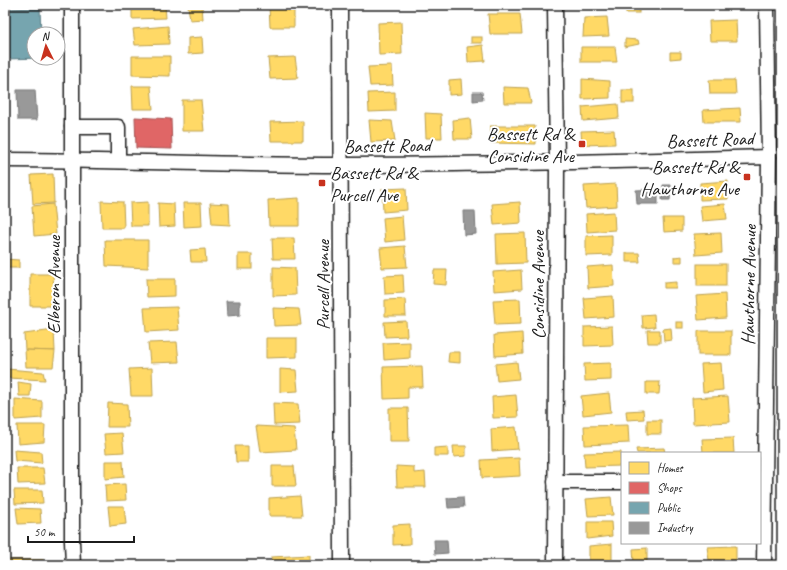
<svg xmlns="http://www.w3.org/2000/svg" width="787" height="570" font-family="Caveat,sans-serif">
  <rect width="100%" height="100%" fill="#fff"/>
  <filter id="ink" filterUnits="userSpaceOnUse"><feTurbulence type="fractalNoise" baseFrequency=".025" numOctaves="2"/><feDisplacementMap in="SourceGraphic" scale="8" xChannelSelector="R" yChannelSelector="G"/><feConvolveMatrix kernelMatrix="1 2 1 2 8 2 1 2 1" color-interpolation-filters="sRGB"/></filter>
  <g filter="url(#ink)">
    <g fill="#ffd966" stroke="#bba050">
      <polygon points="132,5 165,5 166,18 132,19"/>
      <polygon points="202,5 203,19 190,20 188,6"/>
      <polygon points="269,5 294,5 294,27 270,27"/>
      <rect x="583" y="5" width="26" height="2"/>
      <rect x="626" y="5" width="13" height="8"/>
      <polygon points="488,14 520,14 522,34 490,34"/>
      <polygon points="607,17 609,36 583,37 584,18"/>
      <polygon points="736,20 737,41 710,41 709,21"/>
      <polygon points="401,22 402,54 379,55 378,23"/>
      <polygon points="168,26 169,44 135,45 133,29"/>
      <polygon points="202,37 203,53 188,54 188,38"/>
      <rect x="471" y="37" width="11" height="6"/>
      <polygon points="625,39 638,40 639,44 625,47"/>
      <polygon points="483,45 485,61 468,62 467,47"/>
      <polygon points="581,47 615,47 617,62 581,62"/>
      <polygon points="670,52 681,52 681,58 670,59"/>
      <polygon points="132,56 170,56 170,76 132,75"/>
      <polygon points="295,57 298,78 270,79 268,58"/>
      <polygon points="392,66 393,85 370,86 368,67"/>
      <polygon points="461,79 462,94 449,95 449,80"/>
      <polygon points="582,79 610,81 610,98 582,99"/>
      <polygon points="709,80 735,80 736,94 710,94"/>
      <polygon points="132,86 151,86 153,109 133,109"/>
      <polygon points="503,87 528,88 531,103 504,103"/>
      <rect x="622" y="90" width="12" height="13"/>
      <polygon points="395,92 395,111 369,112 368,93"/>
      <polygon points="182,100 201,100 204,131 182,131"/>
      <polygon points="618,104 619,118 583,121 582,107"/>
      <polygon points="740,108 741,122 704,122 703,110"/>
      <polygon points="425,113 441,114 442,138 426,138"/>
      <polygon points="470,118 472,139 454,139 453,120"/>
      <polygon points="369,120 392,121 395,141 371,142"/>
      <polygon points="303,121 303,141 271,141 270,122"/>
      <polygon points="490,126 535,126 536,144 491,143"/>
      <polygon points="614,130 615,144 582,145 581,131"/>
      <polygon points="53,174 54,203 33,204 31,175"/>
      <polygon points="728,181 728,199 700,200 700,183"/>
      <polygon points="616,184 617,206 586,208 584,186"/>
      <polygon points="406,188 407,210 383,212 382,189"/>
      <polygon points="299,198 299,226 269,226 268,200"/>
      <polygon points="101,201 123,202 124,228 102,228"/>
      <polygon points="148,202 148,226 131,226 130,203"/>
      <polygon points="520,202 521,223 494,225 492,204"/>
      <polygon points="158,203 174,204 175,226 159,227"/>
      <polygon points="183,203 201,203 202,226 184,227"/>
      <polygon points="210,203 229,204 230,225 212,224"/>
      <polygon points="53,204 56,234 34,236 32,206"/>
      <polygon points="725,204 727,219 702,221 700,206"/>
      <polygon points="614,212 615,230 587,232 586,214"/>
      <polygon points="402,216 404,240 385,242 383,218"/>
      <polygon points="663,218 682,218 682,231 664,232"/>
      <polygon points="525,233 526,263 497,264 496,234"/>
      <polygon points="721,233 722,253 696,255 694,234"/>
      <polygon points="612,235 612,255 586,256 586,236"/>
      <polygon points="272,238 294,238 295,259 273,259"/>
      <polygon points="105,240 148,240 148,268 106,266"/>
      <polygon points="405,246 407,267 382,268 380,248"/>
      <polygon points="205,249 206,262 191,262 190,250"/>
      <polygon points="626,253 639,253 640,262 626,262"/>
      <rect x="238" y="254" width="14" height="15"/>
      <polygon points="682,256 682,262 674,262 674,257"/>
      <polygon points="5,259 19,260 19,268 5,268"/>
      <rect x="697" y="264" width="29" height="22"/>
      <polygon points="613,265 614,286 588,288 587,267"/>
      <polygon points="273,267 295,268 296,295 273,296"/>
      <polygon points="434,270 447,270 446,285 433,284"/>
      <polygon points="521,270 522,289 494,291 493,272"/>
      <polygon points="30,274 53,274 55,306 30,306"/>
      <polygon points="403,275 404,293 385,294 384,276"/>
      <polygon points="146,279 175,279 175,296 147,297"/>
      <polygon points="676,282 676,288 664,288 664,283"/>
      <polygon points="725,294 726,318 698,320 696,296"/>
      <polygon points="613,296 614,317 586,319 584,298"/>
      <polygon points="405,299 406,316 385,316 385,300"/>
      <polygon points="520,299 521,324 495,325 493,300"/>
      <polygon points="177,307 179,330 146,332 144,308"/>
      <polygon points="273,308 299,309 301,325 274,326"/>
      <polygon points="654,314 655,327 643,328 642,315"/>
      <polygon points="406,321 407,336 385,337 384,322"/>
      <rect x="676" y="322" width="7" height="6"/>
      <polygon points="612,326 613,345 584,346 584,327"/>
      <polygon points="671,328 672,340 664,341 663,329"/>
      <polygon points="54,330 55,351 25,350 24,334"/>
      <polygon points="647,330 660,330 660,343 648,343"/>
      <rect x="698" y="331" width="33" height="24"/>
      <polygon points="522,333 523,354 495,356 494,335"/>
      <polygon points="266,338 297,338 297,357 266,358"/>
      <polygon points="177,342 179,362 150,363 148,343"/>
      <polygon points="410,342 410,358 384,360 383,343"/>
      <polygon points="25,350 55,351 53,367 26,367"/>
      <polygon points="449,352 460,352 460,363 448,362"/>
      <polygon points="517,362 519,379 497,381 495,364"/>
      <polygon points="611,363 611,380 585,381 584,364"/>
      <polygon points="721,363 723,390 703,392 701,364"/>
      <polygon points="422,366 423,387 408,387 408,398 384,399 383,367"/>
      <polygon points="152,368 153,396 131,396 129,369"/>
      <polygon points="7,369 43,372 45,380 8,378"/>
      <polygon points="280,369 296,370 298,391 280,392"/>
      <polygon points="18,382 31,384 30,396 19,396"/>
      <polygon points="646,382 660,382 659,394 646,394"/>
      <polygon points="609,393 611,412 583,415 581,396"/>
      <polygon points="516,395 518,417 493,418 492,397"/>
      <polygon points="728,396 730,422 693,424 692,398"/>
      <polygon points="15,399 42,401 42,418 15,420"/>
      <polygon points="108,403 127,404 128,427 107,427"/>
      <polygon points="273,403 298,404 300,424 274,425"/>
      <polygon points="389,408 408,408 409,441 389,441"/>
      <polygon points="643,410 644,419 627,420 626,411"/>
      <rect x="647" y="420" width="14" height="14"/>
      <polygon points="17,425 45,425 44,442 18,444"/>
      <polygon points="628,425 629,443 585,445 584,426"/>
      <polygon points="256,426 294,428 296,450 260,452"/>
      <polygon points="516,427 518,449 492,451 491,429"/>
      <polygon points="122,433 124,452 106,453 104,434"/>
      <polygon points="733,438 734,453 703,453 702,439"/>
      <polygon points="235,446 248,446 248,462 236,462"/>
      <polygon points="453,446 466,446 466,456 454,457"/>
      <polygon points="448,447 448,456 434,456 434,448"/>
      <polygon points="664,448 665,453 637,453 636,449"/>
      <polygon points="14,450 41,452 42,463 15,461"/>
      <polygon points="621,452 621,466 585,467 584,453"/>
      <polygon points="519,458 520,476 482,478 481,460"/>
      <polygon points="105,461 123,461 124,477 105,479"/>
      <polygon points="272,466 294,466 296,486 272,486"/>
      <polygon points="396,466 414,467 414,473 425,472 426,487 397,487"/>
      <polygon points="17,468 43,468 45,483 18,484"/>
      <polygon points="125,484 126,500 106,501 105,485"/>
      <polygon points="14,490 42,490 43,503 15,504"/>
      <polygon points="300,496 302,516 269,516 269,498"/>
      <polygon points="611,497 613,515 588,516 586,499"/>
      <polygon points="108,506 124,506 126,524 110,526"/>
      <polygon points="16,508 40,509 41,523 18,524"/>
      <polygon points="587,522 611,522 612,536 587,539"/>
      <polygon points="410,524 410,544 393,545 393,525"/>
      <polygon points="612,544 612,563 589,564 589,546"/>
      <polygon points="736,546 736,560 709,560 707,547"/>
      <polygon points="647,548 647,564 634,564 633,549"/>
      <polygon points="309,555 309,565 272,565 271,557"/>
      <rect x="5" y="560" width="38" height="5"/>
    </g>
    <polygon fill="#e06666" stroke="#a55050" points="135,117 171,119 172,149 136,148"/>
    <polygon fill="#76a5af" stroke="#5b7c83" points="40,8 41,34 34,34 34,58 43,58 5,59 5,9"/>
    <g fill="#999" stroke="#747474">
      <polygon points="17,90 35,90 37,120 18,120"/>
      <polygon points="473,92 482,92 483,100 473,101"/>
      <polygon points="663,185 671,185 670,200 662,200"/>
      <polygon points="658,189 658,204 637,204 636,190"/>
      <polygon points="463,211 475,211 476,234 464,235"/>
      <polygon points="226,301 240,301 240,315 227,316"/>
      <polygon points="463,497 464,507 448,508 447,498"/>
      <polygon points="434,540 447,540 448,553 435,554"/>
    </g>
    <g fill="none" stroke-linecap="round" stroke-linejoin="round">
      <g stroke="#1c1c1c" stroke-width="17">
        <g id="minor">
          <polyline points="72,5 72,541 73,565"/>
          <polyline points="340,5 342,565"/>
          <polyline points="72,127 118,127 118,161"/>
          <path d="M5 160C118 160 230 165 343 165 485 165 627 161 769 157"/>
          <polyline points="555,482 622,482"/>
          <polyline points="555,565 557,163 555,5"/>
          <polyline points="764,565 769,157 767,5"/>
        </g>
      </g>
      <use href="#minor" stroke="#fff" stroke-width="14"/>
    </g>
  </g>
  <g fill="#c8321e" stroke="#fff" stroke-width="1.5">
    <rect x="578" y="140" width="8" height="8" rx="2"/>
    <rect x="743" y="173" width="8" height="8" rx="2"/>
    <rect x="318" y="179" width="8" height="8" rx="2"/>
  </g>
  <g text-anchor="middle" stroke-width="4" stroke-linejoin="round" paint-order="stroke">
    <g font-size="19" fill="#1c1c1c" stroke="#fff" text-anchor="end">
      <text x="574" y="140">Bassett Rd &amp;<tspan x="574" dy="22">Considine Ave</tspan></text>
      <text x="739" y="173">Bassett Rd &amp;<tspan x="739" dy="22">Hawthorne Ave</tspan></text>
      <text x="330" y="179" text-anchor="start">Bassett Rd &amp;<tspan x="330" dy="22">Purcell Ave</tspan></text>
    </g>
    <g font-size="19" fill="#1c1c1c" stroke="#fff">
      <text transform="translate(710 139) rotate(-2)" y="7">Bassett Road</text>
      <text transform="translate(387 145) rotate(-1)" y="7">Bassett Road</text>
      <text transform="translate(53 285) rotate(-90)" y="7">Elberon Avenue</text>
      <text transform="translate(322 285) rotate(-90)" y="7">Purcell Avenue</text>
      <text transform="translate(537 285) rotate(-90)" y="7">Considine Avenue</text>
      <text transform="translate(748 285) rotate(-89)" y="7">Hawthorne Avenue</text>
    </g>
  </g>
  <rect width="787" height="570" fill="none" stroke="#fff" stroke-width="20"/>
  <rect x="10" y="10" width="767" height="550" fill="none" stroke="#1c1c1c" stroke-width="1.5" filter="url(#ink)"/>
  <rect x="621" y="452" width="140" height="92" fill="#ffffff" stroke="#a4a4a4"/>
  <rect x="629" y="462" width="20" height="12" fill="#ffd966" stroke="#a4a4a4"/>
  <text x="657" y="472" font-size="12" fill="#1c1c1c">Homes</text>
  <rect x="629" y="482" width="20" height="12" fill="#e06666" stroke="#a4a4a4"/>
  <text x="657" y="492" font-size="12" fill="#1c1c1c">Shops</text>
  <rect x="629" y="502" width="20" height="12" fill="#76a5af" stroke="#a4a4a4"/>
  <text x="657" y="512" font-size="12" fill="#1c1c1c">Public</text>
  <rect x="629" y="522" width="20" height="12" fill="#999999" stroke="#a4a4a4"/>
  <text x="657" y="532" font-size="12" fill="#1c1c1c">Industry</text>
  <g transform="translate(46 46) rotate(355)"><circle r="19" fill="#ffffff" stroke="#a4a4a4"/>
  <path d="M0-3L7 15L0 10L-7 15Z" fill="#c8321e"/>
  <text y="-6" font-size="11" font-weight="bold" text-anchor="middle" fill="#1c1c1c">N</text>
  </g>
  <path d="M28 536v6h106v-6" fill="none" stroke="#1c1c1c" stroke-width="2"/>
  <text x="34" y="536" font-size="12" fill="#1c1c1c" stroke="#ffffff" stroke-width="3" paint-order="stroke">50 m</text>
</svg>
